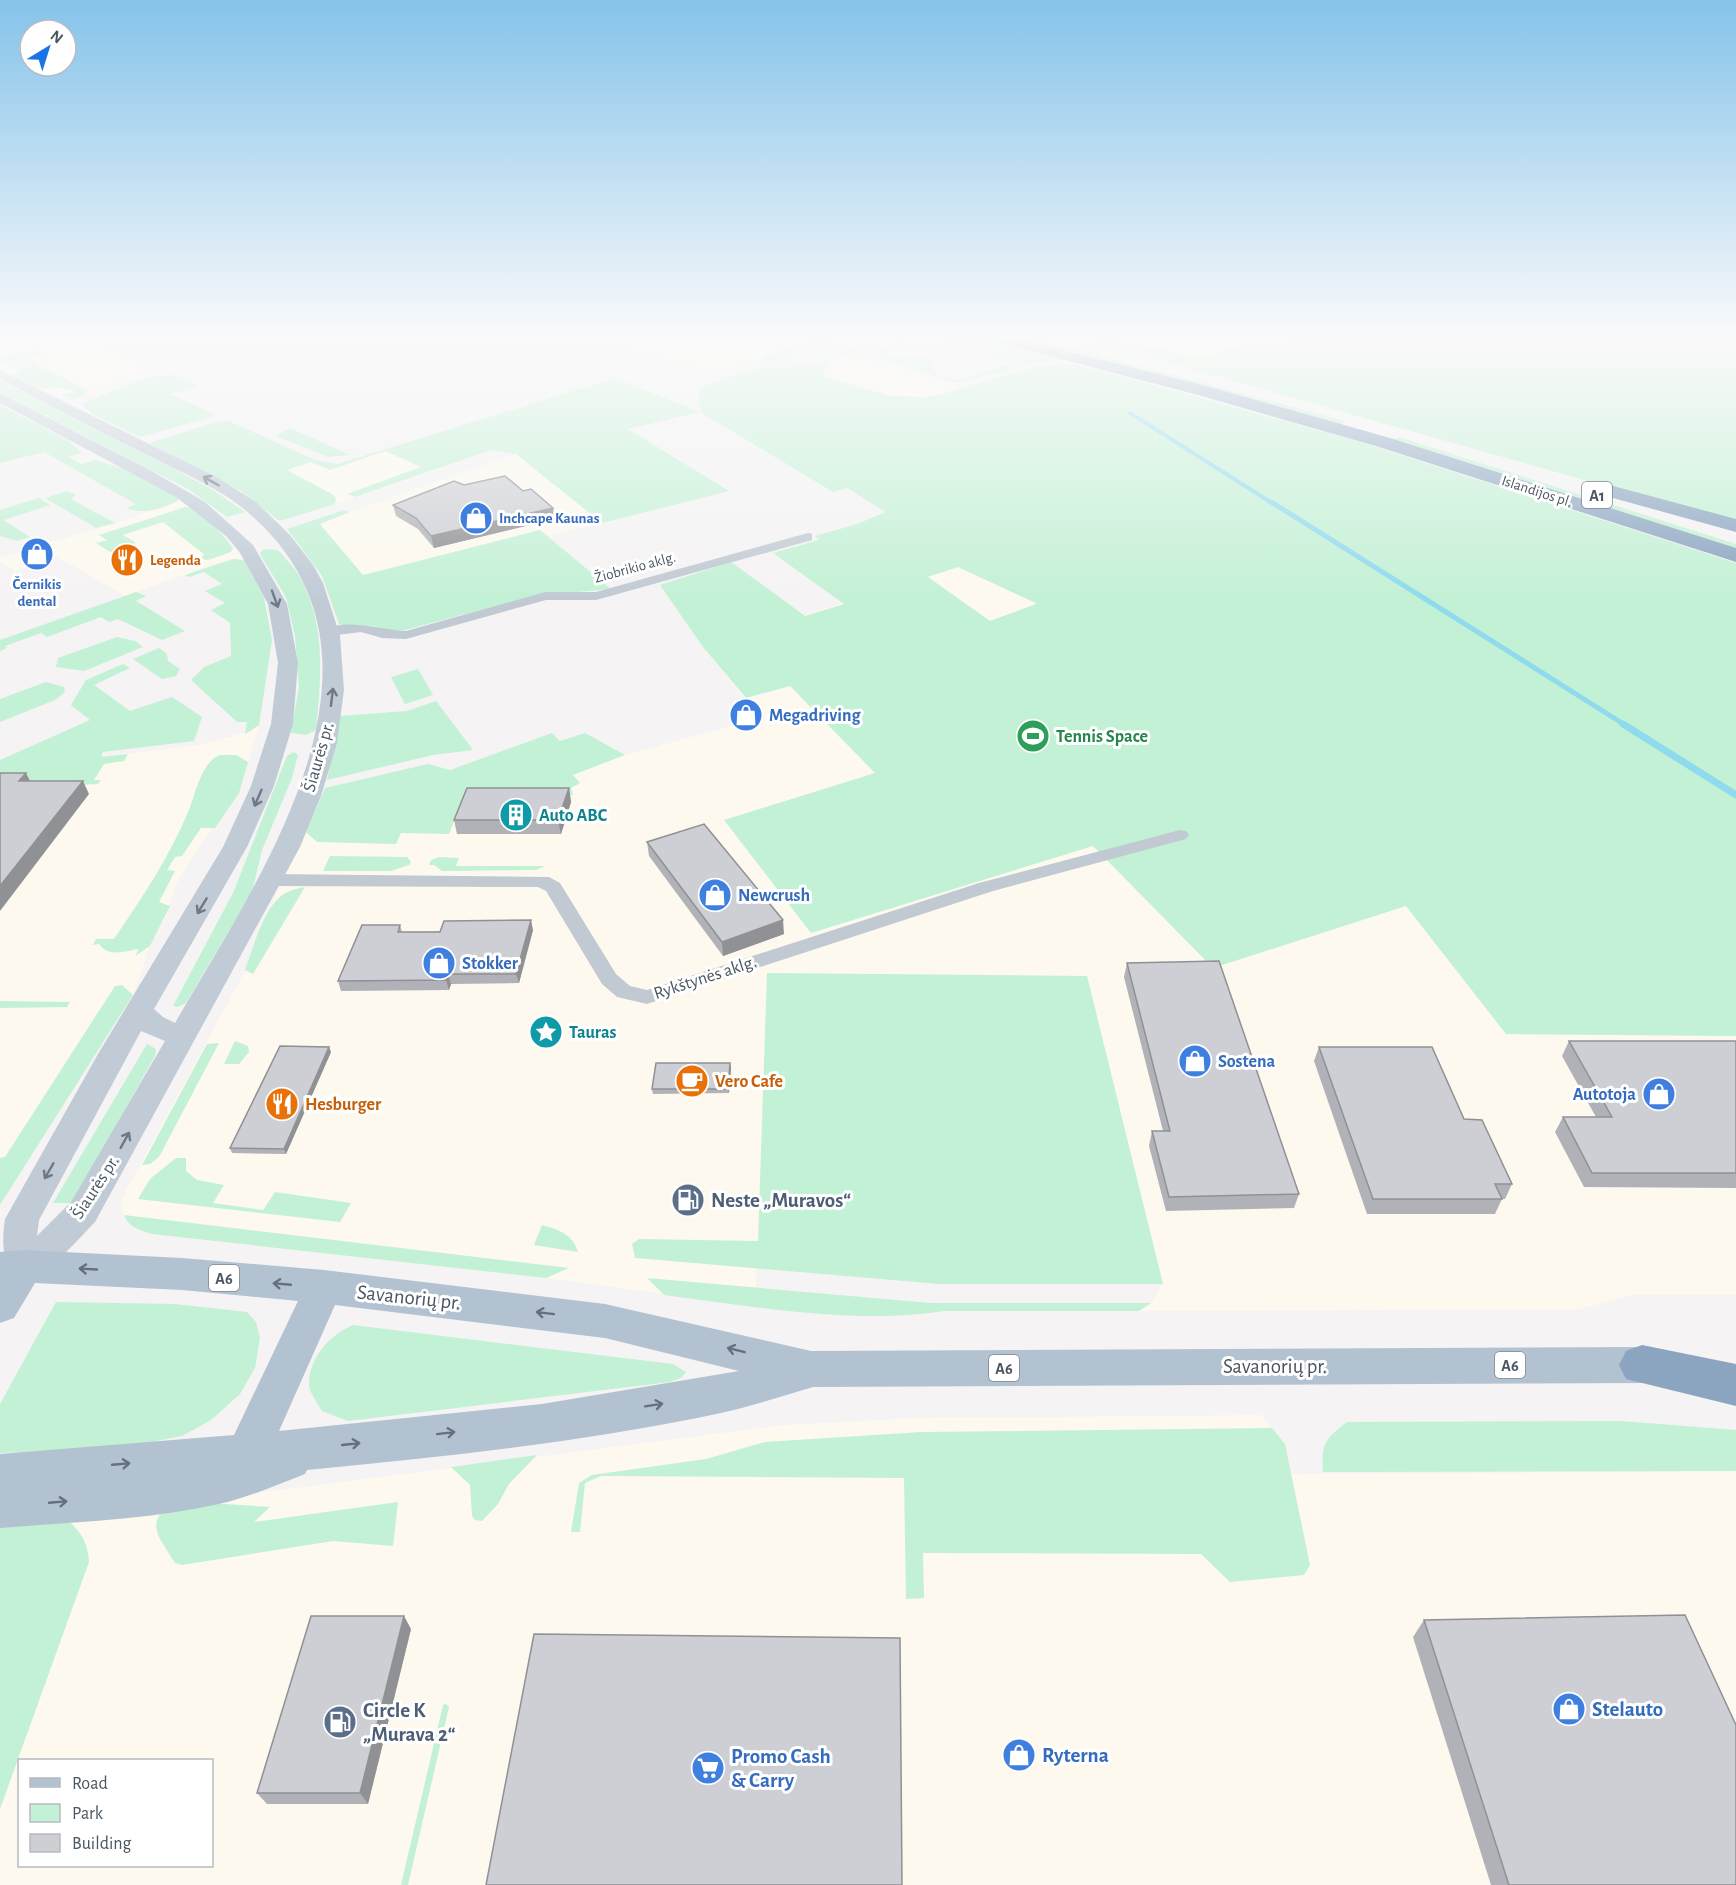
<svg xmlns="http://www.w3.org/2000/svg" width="1736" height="1885" font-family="'Alegreya Sans',sans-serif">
  <rect width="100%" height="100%" fill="#f5f3f3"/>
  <g fill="#fdf9ef" fill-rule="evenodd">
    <polygon points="0,336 78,336 155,369 71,400 13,375 22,371 0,361"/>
    <polygon points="591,336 804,336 808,340 715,374"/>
    <polygon points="1105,336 1299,336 1277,346 1254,341 1200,358"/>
    <polygon points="850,354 966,388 924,397 891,396 822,376 830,362"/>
    <polygon points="395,447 442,468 335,504 336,498 287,470 315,460 338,464 351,461"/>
    <polygon points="516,454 602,523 549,536 540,530 327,585 311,560 288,533 287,529 292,527 344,510 350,512"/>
    <polygon points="178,498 219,530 244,560 233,559 214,564 125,596 57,557 15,571 0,562 0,557 110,525 173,503"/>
    <polygon points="958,567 1037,604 990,621 1406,906 1506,1034 1736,1036 1736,1295 1632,1295 1580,1309 1139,1311 1151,1303 1163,1284 1087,976 758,1241 755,1306 546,1278 152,1234 136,1229 127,1222 121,1208 122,1198 245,971 258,936 325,788 625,755 760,718 703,647"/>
    <polygon points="259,725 239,793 202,843 176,884 167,915 150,946 133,995 0,1205 0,778 31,766 198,745 252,731"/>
    <path d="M1261 1415 1285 1444 1291 1474 1736 1471V1885H0V1526L784 1425 916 1418ZM20 1760H212V1866H20Z"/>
  </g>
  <g fill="#c3f1d5" fill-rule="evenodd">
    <path d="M804 336H825L838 341 792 360 810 366 882 336H896L830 362 822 376 891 396 924 397 940 395 1036 366 1068 364 1087 367 1358 441 1736 563V1036L1506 1034 1406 906 1213 968 1093 846 811 933 724 820 875 773 790 686 746 698 703 647 660 585 731 562 805 616 844 604 773 553 819 540 815 536 857 524 886 512 847 488 833 492 700 412 628 429 729 491 602 523 516 454 491 450 355 497 347 494 421 467 385 451 330 470 311 462 287 470 332 494 336 498 335 504 283 520H278L241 491 149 443 216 422 229 421 315 460 338 464 615 378 700 412 699 388 758 367 766 355 807 340ZM958 567 1036 603V604L990 621 928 577Z"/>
    <path d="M908 336H972L1063 360 1039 362 967 381 953 382 872 357 878 350ZM920 337 1012 363 957 380 936 375 929 358 892 356 889 351Z"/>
    <polygon points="1004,336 1029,336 1345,421 1338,426"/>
    <polygon points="1061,336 1105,336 1200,358 1254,341 1277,346 1299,336 1736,336 1736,361 1733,363 1736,364 1736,523 1174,364"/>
    <path d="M40 350 48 354 27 359 88 390 84 396 71 400 62 395 74 392C59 384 54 391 40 388 31 386 21 379 13 375L22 371 0 361V355Z"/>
    <polygon points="170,374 199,385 170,394 214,414 212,417 140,437 94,415 81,404 139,380"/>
    <polygon points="0,380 210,488 245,512 227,517 188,489 0,392"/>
    <path d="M0 405 66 439 82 453 68 457 81 464 96 460 129 471 178 498V501C161 509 144 515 126 508L136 504 44 452 0 463Z"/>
    <polygon points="290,428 350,455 328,457 276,436"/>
    <polygon points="1399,437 1736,544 1736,550 1390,440"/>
    <polygon points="67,491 76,495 71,499 115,523 96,528 45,498"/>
    <polygon points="39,498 50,505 4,520 30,537 17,541 0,536 0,510"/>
    <path d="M185 507C204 510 221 533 233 548L231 552 208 560 195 558 205 555 163 522 123 535 136 543 110 552 96 543 107 540 99 535Z"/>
    <polygon points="344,510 350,512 320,524 363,575 540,530 611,589 532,596 401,631 371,626 342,625 339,624 322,576 287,529"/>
    <path d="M265 549 278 550C287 560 298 571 303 583 326 630 321 681 316 730L306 735 291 733 299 687 295 636 286 597 261 556 260 552Z"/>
    <polygon points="233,559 244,560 264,598 272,640 259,725 245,734 247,722 237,722 191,680 204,667 231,656 231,653 230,623 211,610 225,603 205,591 222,584 204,572 189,577 185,575"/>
    <polygon points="136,592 146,596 136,601 185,631 162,640 118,619 109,622 101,617 47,637 41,633 5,646 7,648 0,651 0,640"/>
    <polygon points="117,637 135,641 143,647 84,671 56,667 58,658"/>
    <polygon points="159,648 167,654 168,661 180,669 176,676 162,679 133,659"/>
    <polygon points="123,664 130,668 94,685 130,711 172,697 202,717 194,741 103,752 101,757 128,754 124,761 104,764 94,780 101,780 98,784 0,789 0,760 90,720 71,705 86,680"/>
    <polygon points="418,669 433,695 405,704 391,677"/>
    <polygon points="46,682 64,687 65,692 55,700 0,722 0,699"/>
    <polygon points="436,701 473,750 433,755 327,780 340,716 407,711"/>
    <polygon points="552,733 560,741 585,733 625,755 573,775 580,783 571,788 573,795 458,811 449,834 401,833 396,844 317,842 306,832 325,788 428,764 450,770"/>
    <polygon points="294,752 298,755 292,778 262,850 252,892 186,1003 178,1007 173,1006 233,893 287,756"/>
    <path d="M220 755H236L248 762 239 793 215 828H201L182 856 175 857 167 870 175 871 159 902 170 906 150 946 135 956 139 949C124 951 109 958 99 944L93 945 96 939H114C142 898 170 856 189 810 195 794 202 761 220 755Z"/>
    <polygon points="330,856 407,857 411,862 409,865 391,871 323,871"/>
    <polygon points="439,857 459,858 456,866 545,866 536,870 442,871 434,865 429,865 431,860"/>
    <path d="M305 887 253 974 245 970C252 951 263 911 279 898 286 891 295 889 305 887Z"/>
    <polygon points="767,973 1087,976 1163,1284 940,1284 635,1258 632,1244 639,1239 758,1241"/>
    <polygon points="122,985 133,995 0,1205 0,1158 5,1157 115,986"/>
    <polygon points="0,1001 70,1002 67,1007 0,1008"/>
    <polygon points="235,1041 248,1046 249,1052 239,1064 224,1064"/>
    <polygon points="219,1043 159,1157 150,1164 142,1165 207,1044"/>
    <polygon points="147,1044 156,1049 155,1056 72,1203 53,1203"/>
    <polygon points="176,1158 186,1158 186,1171 197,1180 224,1185 213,1203 263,1210 275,1192 351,1203 340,1222 138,1199 150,1179"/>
    <path d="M124 1215 569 1268 546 1278 152 1234C140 1230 129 1228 124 1215Z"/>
    <path d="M542 1225C559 1230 573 1234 578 1252L534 1245Z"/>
    <path d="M647 1278 930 1303H1151L1139 1311H944C857 1325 751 1306 664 1295Z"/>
    <polygon points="56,1302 175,1304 247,1312 256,1322 260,1338 255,1368 240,1394 211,1420 182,1436 111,1450 0,1453 0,1404"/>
    <path d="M353 1325 673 1364 686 1372 681 1378 670 1382 348 1421 322 1411C318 1404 310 1393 309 1386 308 1358 330 1335 353 1325Z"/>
    <path d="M1621 1421 1736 1430V1471L1323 1472C1321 1443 1325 1439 1347 1422Z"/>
    <polygon points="1272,1428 1285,1444 1310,1565 1304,1575 1230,1582 1201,1554 923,1553 924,1598 906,1599 904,1478 601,1476 585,1483 580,1532 571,1532 579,1483 592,1475 706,1459 765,1442 921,1432"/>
    <polygon points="537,1455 509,1484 498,1504 482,1521 475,1520 472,1516 470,1485 451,1467"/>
    <path d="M179 1501 270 1507 254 1522 398 1502 393 1546 333 1541 182 1565 175 1563C158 1535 141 1520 179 1501Z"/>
    <path d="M66 1519C81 1531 88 1543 89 1562L0 1809V1526Z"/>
    <polygon points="446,1704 449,1707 408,1885 401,1885 443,1705"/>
  </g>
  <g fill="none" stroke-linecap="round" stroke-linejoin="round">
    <polyline stroke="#90daee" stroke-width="4" points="1130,413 1275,505"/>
    <polyline stroke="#90daee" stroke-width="5" points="1273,503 1625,725"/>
    <polyline stroke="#90daee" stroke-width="7" points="1623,724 1736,795"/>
    <g fill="#c1cad2" fill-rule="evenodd">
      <path d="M808 533 812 534V540L596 600H546L406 639 382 638 361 632 329 636 322 632C337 616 385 630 406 631L545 592H596Z"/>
      <polygon points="1180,830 1186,831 1189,835 1186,839 993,891 647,1004 617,997 602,984 546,891 538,887 270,886 261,880 270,874 549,877 560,883 616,974 630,986 647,990 979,883"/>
    </g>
    <path fill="#c1cbd6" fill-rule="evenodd" d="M0 370 218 478 256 502 290 535 313 565 323 583 340 636 344 690 337 743 321 796 300 847 95 1222C80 1237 46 1278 25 1280 21 1280 16 1278 12 1276 2 1257 2 1240 5 1219L98 1054 223 847 251 786 271 724 278 663 268 604 239 551 226 536 176 497 0 403V393L150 470 205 502 253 545 287 604 298 663 293 724 274 786 247 847 154 1009 163 1017 175 1023C259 877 419 653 244 509 217 487 184 474 153 458 102 433 51 406 0 379ZM141 1031 165 1041 71 1202 37 1236 39 1220Z"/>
    <path fill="#b3c2d1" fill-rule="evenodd" d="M24 1250 182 1258 324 1270 605 1304 811 1351 1642 1347 1656 1352 1663 1365 1656 1378 1642 1383 813 1387C782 1396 752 1406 721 1413 585 1442 445 1457 307 1470L305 1474C277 1485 249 1497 219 1504 147 1520 73 1522 0 1528V1454L234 1435 298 1301 182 1290 35 1283 14 1318 0 1323V1252ZM335 1305 605 1338 739 1371 542 1404 279 1431Z"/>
    <g fill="#8ba5c1" fill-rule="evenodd">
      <polygon points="983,336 1007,336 1210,387 1390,438 1736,548 1736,562 1376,446 1198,395 984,339"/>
      <polygon points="1602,483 1736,519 1736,532 1595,493 1592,489 1595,485"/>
      <polygon points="1642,1345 1736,1364 1736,1406 1626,1379 1619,1365 1626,1351"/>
    </g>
  </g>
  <g fill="#b0b2b7">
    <polygon points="464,485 523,491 553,508 555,519 434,548 418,529 396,516 393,505"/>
    <polygon points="569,788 571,802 561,834 457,834 454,820"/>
    <polygon points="647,842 784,934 723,956 649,856"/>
    <polygon points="400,925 402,932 533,930 519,983 451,984 449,990 341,991 338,981"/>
    <polygon points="1127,963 1299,1194 1294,1208 1166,1211 1149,1146 1152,1131 1163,1131 1124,977"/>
    <polygon points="1569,1041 1736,1041 1736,1188 1584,1187 1555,1132 1563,1117 1596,1117 1562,1056"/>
    <polygon points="1319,1047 1464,1119 1512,1184 1505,1199 1502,1199 1495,1214 1367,1214 1314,1061"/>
    <polygon points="331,1052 286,1154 232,1153 230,1148"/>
    <polygon points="730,1063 731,1068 729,1093 653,1094 652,1089"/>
    <polygon points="1424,1620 1736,1885 1491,1885 1413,1637"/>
    <polygon points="411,1629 368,1804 267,1804 257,1793"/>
  </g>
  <g fill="#909195">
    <polygon points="553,508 555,519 434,548 431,536"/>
    <polygon points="26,773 33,787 19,781"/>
    <polygon points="83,781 89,794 0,911 0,886"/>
    <polygon points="569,788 571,802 561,834 558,820"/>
    <polygon points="531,920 533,930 519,983 516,974"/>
    <polygon points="783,920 784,934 723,956 722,942"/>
    <polygon points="448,974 451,984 449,990 446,980"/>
    <polygon points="329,1047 331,1052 286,1154 284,1149"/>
    <polygon points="730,1063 731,1068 729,1093 728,1089"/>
    <polygon points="404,1616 411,1629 368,1804 360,1793"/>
  </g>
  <g fill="#cdcfd5" stroke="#909195" stroke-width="1.5">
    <polygon points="505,476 523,491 531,489 553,508 431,536 416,518 393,505 454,481 464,485"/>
    <polygon points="0,773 26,773 19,781 83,781 0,886"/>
    <polygon points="467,788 569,788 558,820 454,820"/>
    <polygon points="704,824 783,920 722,942 647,842"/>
    <polygon points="531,920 516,974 448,974 446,980 338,981 362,925 400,925 398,932 440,932 444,921"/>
    <polygon points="1219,961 1299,1194 1169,1197 1152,1131 1170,1131 1127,963"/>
    <polygon points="1569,1041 1736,1041 1736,1173 1592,1173 1563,1117 1612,1117"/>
    <polygon points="280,1046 329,1047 284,1149 230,1148"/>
    <polygon points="1319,1047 1432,1047 1464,1119 1482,1120 1512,1184 1495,1184 1502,1199 1373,1199"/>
    <polygon points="656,1063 730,1063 728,1089 652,1089"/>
    <polygon points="1685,1615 1736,1725 1736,1885 1509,1885 1424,1620"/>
    <polygon points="311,1616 404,1616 360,1793 257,1793"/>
    <polygon points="534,1634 900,1638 902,1885 486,1885"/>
  </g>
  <defs><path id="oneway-shaft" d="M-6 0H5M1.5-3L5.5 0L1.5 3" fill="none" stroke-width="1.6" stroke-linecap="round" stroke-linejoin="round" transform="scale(1.5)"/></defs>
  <g stroke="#6e7984">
    <use href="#oneway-shaft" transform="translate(211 481) rotate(-151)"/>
    <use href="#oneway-shaft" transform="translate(275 599) rotate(70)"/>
    <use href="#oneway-shaft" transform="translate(332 697) rotate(-83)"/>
    <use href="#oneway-shaft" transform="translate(258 798) rotate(113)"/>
    <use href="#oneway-shaft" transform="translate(202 906) rotate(121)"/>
    <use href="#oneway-shaft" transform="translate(125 1140) rotate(-61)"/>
    <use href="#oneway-shaft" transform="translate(49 1171) rotate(120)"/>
  </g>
  <g stroke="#64717d">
    <use href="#oneway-shaft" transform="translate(88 1269) rotate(-177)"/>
    <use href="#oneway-shaft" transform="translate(282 1284) rotate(-175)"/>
    <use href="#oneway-shaft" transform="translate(545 1313) rotate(-173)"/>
    <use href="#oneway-shaft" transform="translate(736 1350) rotate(-166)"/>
    <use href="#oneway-shaft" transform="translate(654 1405) rotate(-9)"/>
    <use href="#oneway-shaft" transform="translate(446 1433) rotate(-7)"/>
    <use href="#oneway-shaft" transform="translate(351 1444) rotate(-6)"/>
    <use href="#oneway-shaft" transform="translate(121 1464) rotate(-5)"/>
    <use href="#oneway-shaft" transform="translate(58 1502) rotate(-5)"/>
  </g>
  <linearGradient id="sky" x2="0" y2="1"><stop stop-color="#85c3ea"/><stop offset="0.56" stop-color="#fafafa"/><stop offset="1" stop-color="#fafafa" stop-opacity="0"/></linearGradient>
  <rect width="1736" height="599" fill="url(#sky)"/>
  <defs>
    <g id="shop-disc" transform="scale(1.725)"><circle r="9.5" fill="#3f7fe0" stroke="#fff"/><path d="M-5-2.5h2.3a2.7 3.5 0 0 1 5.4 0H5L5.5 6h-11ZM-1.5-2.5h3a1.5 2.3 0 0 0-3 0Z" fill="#fff"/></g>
    <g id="restaurant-disc" transform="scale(1.725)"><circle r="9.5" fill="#e8710a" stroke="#fff"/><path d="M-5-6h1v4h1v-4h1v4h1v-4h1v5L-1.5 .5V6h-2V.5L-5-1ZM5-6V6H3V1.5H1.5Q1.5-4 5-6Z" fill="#fff"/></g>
    <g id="stadium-disc" transform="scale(1.725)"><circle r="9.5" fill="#2e9e5b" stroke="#fff"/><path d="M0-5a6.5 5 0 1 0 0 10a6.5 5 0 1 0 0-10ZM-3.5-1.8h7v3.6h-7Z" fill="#fff"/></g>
    <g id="building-disc" transform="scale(1.725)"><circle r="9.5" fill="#0f9aa8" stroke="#fff"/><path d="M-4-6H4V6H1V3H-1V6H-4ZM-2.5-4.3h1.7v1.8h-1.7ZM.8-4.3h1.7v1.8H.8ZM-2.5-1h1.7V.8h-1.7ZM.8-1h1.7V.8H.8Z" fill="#fff"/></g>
    <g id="sight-disc" transform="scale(1.725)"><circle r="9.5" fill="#0f9aa8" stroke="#fff"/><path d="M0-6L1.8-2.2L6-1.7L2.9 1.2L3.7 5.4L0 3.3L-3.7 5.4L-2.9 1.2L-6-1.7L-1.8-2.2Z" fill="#fff"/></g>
    <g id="cafe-disc" transform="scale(1.725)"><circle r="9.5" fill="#e8710a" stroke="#fff"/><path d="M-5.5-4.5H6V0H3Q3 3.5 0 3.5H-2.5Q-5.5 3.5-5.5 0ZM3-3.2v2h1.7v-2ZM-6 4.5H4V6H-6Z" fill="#fff"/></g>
    <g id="fuel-disc" transform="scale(1.725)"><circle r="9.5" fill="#5c6f8a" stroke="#fff"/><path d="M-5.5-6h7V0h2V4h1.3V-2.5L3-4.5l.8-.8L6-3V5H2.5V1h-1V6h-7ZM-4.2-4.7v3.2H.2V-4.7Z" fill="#fff"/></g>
    <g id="supermarket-disc" transform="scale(1.725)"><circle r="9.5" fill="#3f7fe0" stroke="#fff"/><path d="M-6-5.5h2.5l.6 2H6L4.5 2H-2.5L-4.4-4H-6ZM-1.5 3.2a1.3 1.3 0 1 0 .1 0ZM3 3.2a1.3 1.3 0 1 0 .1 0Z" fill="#fff"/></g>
  </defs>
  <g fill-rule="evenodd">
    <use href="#shop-disc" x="476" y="518"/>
    <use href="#shop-disc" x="37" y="554"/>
    <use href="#restaurant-disc" x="127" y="560"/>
    <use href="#shop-disc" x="746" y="715"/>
    <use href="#stadium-disc" x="1033" y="736"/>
    <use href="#building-disc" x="516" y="815"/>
    <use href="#shop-disc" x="715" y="895"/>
    <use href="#shop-disc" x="439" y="963"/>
    <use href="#sight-disc" x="546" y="1032"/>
    <use href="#shop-disc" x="1195" y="1061"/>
    <use href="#cafe-disc" x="692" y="1081"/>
    <use href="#shop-disc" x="1659" y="1094"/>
    <use href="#restaurant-disc" x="282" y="1104"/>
    <use href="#fuel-disc" x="688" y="1200"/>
    <use href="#shop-disc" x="1569" y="1709"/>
    <use href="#fuel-disc" x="340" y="1722"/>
    <use href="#shop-disc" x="1019" y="1755"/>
    <use href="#supermarket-disc" x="708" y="1768"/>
  </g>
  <g text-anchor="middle" stroke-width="6" stroke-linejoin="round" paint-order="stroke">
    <g font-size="15" fill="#4a5661" stroke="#fff">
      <text transform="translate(1537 491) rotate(18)" y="5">Islandijos pl.</text>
      <text transform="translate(635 567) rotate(-15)" y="5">Žiobrikio aklg.</text>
    </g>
    <g font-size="15" font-weight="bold" fill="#366cbe" stroke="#fff" text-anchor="start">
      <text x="499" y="523">Inchcape Kaunas</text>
      <text x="37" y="589" text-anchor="middle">Černikis<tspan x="37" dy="17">dental</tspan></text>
    </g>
    <g font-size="15" font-weight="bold" fill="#c56008" stroke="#fff" text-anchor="start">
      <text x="150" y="565">Legenda</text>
    </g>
    <g fill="#fff" stroke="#808990" stroke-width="1.5">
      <rect x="1582" y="482" width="30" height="26" rx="4.5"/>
      <rect x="209" y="1265" width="30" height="26" rx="4.5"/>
      <rect x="1495" y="1352" width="30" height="26" rx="4.5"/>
      <rect x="989" y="1355" width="30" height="26" rx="4.5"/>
    </g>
    <g font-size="16" font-weight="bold" fill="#4a5661">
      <text x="1597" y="501">A1</text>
      <text x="224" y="1284">A6</text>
      <text x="1510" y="1371">A6</text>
      <text x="1004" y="1374">A6</text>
    </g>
    <g font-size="18" font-weight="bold" fill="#366cbe" stroke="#fff" text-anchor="start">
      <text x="769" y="721">Megadriving</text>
      <text x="738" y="901">Newcrush</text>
      <text x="462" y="969">Stokker</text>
      <text x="1218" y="1067">Sostena</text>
      <text x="1636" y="1100" text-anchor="end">Autotoja</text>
    </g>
    <g font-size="18" font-weight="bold" fill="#27864d" stroke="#fff" text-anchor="start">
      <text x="1056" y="742">Tennis Space</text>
    </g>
    <g font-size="18" fill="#4a5661" stroke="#fff">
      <text transform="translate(318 757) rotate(-74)" y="6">Šiaurės pr.</text>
      <text transform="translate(705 977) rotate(-18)" y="6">Rykštynės aklg.</text>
      <text transform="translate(95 1187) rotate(-57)" y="6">Šiaurės pr.</text>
    </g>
    <g font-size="18" font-weight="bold" fill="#0d838f" stroke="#fff" text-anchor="start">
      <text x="539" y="821">Auto ABC</text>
      <text x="569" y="1038">Tauras</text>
    </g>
    <g font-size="18" font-weight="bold" fill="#c56008" stroke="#fff" text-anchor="start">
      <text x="715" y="1087">Vero Cafe</text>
      <text x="305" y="1110">Hesburger</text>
    </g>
    <g font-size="21" font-weight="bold" fill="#4e5e75" stroke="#fff" text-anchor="start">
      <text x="711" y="1207">Neste „Muravos“</text>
      <text x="363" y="1717">Circle K<tspan x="363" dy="24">„Murava 2“</tspan></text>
    </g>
    <g font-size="21" fill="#4a5661" stroke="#fff">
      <text transform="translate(409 1297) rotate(6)" y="7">Savanorių pr.</text>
      <text x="1275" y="1373">Savanorių pr.</text>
    </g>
    <g font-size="21" font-weight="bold" fill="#366cbe" stroke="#fff" text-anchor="start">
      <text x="1592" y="1716">Stelauto</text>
      <text x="1042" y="1762">Ryterna</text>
      <text x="731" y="1763">Promo Cash<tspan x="731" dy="24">&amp; Carry</tspan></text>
    </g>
  </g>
  <rect x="18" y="1759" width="195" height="108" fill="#ffffff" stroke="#b7bbc0" stroke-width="1.5"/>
  <rect x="30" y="1778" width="30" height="9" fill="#b3c2d1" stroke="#b7bbc0" stroke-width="1.5"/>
  <text x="72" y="1789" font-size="18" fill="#4a5661">Road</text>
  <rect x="30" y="1804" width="30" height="18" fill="#c3f1d5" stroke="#b7bbc0" stroke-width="1.5"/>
  <text x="72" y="1819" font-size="18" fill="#4a5661">Park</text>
  <rect x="30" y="1834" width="30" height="18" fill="#cdcfd5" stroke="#b7bbc0" stroke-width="1.5"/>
  <text x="72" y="1849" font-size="18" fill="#4a5661">Building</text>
  <g transform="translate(48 48) rotate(38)"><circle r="28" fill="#ffffff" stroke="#b7bbc0" stroke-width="1.5"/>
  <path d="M0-4.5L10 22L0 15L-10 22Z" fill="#1a73e8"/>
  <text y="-9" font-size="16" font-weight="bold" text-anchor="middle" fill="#4a5661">N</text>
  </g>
</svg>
